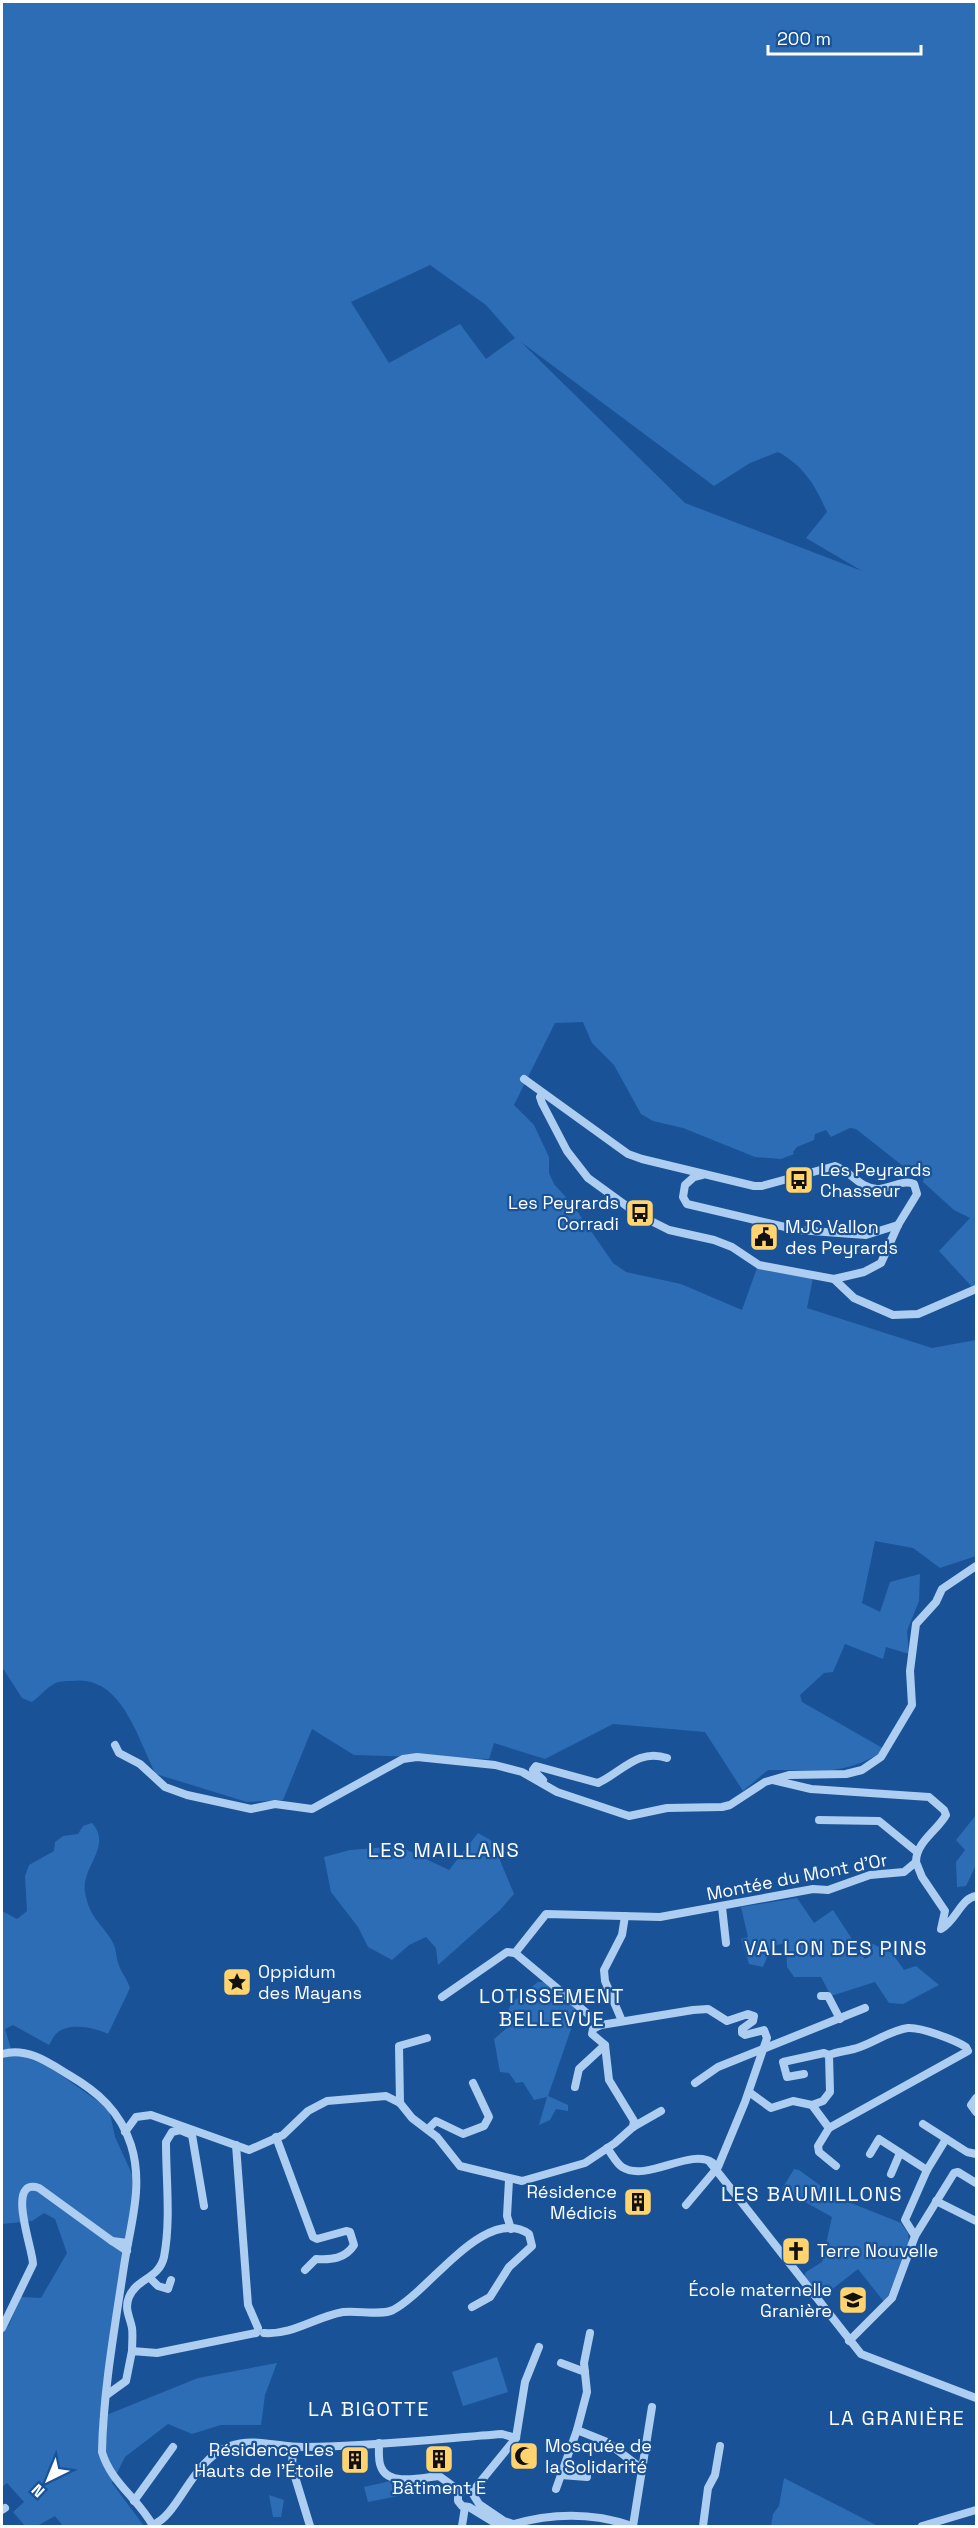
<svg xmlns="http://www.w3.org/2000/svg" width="978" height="2528" font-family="'Space Grotesk',sans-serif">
  <rect width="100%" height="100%" fill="#195297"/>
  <g fill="#2d6db5" fill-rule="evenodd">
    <path d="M2 2H976V1286L973 1288 939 1251 970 1218 954 1210 923 1182 924 1178 908 1170 856 1129 850 1128 831 1137 826 1130 815 1134 814 1140 797 1147 793 1152 794 1154 781 1159 755 1157 683 1128 653 1121 641 1114 614 1065 592 1043 583 1022 555 1023 514 1105 534 1125 549 1157V1173L554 1184 573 1205 613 1263 626 1272 681 1284 742 1310 757 1268 813 1278 807 1308 932 1348 976 1340V1556L940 1568 913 1548 875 1541 862 1603 880 1612 890 1582 920 1574 919 1601 907 1631 909 1654 886 1647 883 1659 845 1644 833 1672 824 1673 800 1695 802 1702 886 1750C839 1778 820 1769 768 1770L743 1791 705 1732 613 1724 545 1759 494 1743 489 1759 354 1755 312 1729 283 1800 247 1802 156 1774C138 1740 122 1674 72 1681 66 1681 58 1681 54 1684 46 1688 39 1697 32 1702L22 1698 2 1667ZM430 265 486 305 515 338 486 359 460 324 389 363 351 302ZM521 342 714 486 750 463 778 452C804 466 815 485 827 512L806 538 862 571 685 503Z"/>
    <polygon points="976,1815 976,1865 966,1886 957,1887 956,1862 965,1850 956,1840"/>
    <path d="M92 1823C113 1846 81 1867 85 1892 90 1919 99 1920 112 1941 116 1947 116 1956 118 1963 121 1972 127 1979 130 1988L108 2034C95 2028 70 2022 57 2033 54 2035 51 2042 49 2045L13 2025 5 2029 12 2052 48 2066 109 2109 115 2137 132 2174 133 2205 119 2273 107 2384 99 2418 198 2378 277 2363 265 2395 261 2425H221L192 2434 168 2424 125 2457 112 2483 144 2526H63L55 2516 37 2526H25L13 2512 24 2502 7 2483 2 2487V2333L9 2325 21 2297 41 2298 67 2253 55 2219 44 2213 32 2221 2 2224V1911L17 1919 27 1911 25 1876 29 1865 54 1851 55 1842 63 1836 78 1834 83 1826Z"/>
    <polygon points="478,1833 492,1841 514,1894 500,1910 438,1965 436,1948 426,1937 409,1945 392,1960 368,1947 358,1927 331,1892 324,1857 350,1850 399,1846 449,1870"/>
    <polygon points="797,1898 814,1923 833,1910 865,1959 873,1954 871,1943 892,1953 904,1970 916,1966 939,1985 903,2004 889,2003 875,1982 831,1996 821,1977 794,1977 787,1967 786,1943 772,1946 763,1967 749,1964 741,1939 748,1937 741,1907"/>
    <polygon points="538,1982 544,1982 578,2009 548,2096 568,2105 568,2111 556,2109 550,2120 539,2125 547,2097 534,2100 523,2082 516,2083 509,2073 500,2072 494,2039 508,2027 505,2020 511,2003"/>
    <polygon points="794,2169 799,2170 836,2197 901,2223 908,2233 909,2244 885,2303 858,2269 821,2298 804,2277 806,2272 822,2262 832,2217 782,2189"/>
    <polygon points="497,2357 508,2392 463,2406 452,2372"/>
    <polygon points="784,2478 878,2526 771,2526 773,2514 779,2506"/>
    <polygon points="395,2480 398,2496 368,2502 364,2487"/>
    <polygon points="269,2495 284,2500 281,2517 273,2517"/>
  </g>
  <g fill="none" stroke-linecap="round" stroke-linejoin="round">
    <g stroke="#adcdf1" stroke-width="8">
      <path d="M524 1079 628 1154 642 1159 754 1186H762L835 1166C851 1171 859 1188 877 1189 890 1189 902 1179 914 1184L917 1194 898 1225 881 1263 864 1272 834 1279"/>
      <polyline points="543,1093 540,1097 542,1103 567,1151 588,1178 639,1215 669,1230 714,1240 732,1247 759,1265 834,1279 854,1298 893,1315 918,1314 976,1289"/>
      <polyline points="702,1175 694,1177 685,1185 683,1197 687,1204 798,1230 866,1235 898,1225"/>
      <polyline points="115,1745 119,1753 140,1764 165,1787 187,1795 251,1809 275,1804 312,1809 403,1759 417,1757 495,1765 522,1772 557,1792 629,1816 667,1808 722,1807 730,1805 765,1782 789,1775 846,1774 862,1770 881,1757 912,1705 910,1671 916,1624 936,1602 942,1589 976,1566"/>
      <path d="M543 1780 533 1770 536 1766 598 1783C622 1772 638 1748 667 1758"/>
      <polyline points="819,1820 879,1821 917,1852"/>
      <path d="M916 1862 922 1877 945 1911 941 1929C956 1921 961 1898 976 1896"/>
      <polyline points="722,1907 726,1943"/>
      <path d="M515 1953 546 1914 660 1917 813 1889 828 1890 870 1875 904 1872 916 1862C916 1842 937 1831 946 1815L944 1810 929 1797 811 1789 773 1780"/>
      <polyline points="515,1953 601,2025"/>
      <polyline points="821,1996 828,1996 840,2019"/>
      <polyline points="442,1997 507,1952 515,1953"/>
      <polyline points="622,2021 605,1981 604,1970 622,1935 625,1916"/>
      <path d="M2 2054C27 2047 48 2062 69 2075 98 2092 120 2111 131 2145 144 2186 130 2226 124 2266 115 2326 103 2393 102 2452 111 2483 139 2499 153 2526"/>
      <polyline points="804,2074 787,2077 783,2062 824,2053 829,2055"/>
      <polyline points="695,2083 718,2067 865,2008"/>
      <polyline points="575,2087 579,2069 605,2045"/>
      <polyline points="749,2092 771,2108 793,2101 812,2105 829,2128"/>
      <polyline points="976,2098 971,2105 976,2112"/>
      <polyline points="400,2103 399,2046 427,2038"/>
      <path d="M812 2105 823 2101 830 2092 829 2055C839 2051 850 2051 860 2047 876 2041 892 2030 908 2028 921 2027 955 2040 966 2047L968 2051 829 2128 818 2146 819 2152 836 2166"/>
      <polyline points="923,2124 967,2152 976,2154"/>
      <polyline points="633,2127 634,2121 609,2080 605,2045 592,2034 593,2029 601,2025 693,2010 708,2009 727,2021 748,2014 754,2016 753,2021 742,2029 742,2033 745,2035 764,2030 767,2038 745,2102 718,2167 686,2205"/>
      <polyline points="428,2129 436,2121 463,2134 484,2126 489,2117 473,2083"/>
      <polyline points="125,2132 136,2117 151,2115 249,2150 283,2135 308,2111 327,2101 386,2096 400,2103 412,2118 437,2137 460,2166 522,2181 585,2163 615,2143 633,2127 661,2111"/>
      <path d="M276 2137 313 2237 317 2239 346 2231 350 2232 354 2245C345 2259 331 2260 316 2259L305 2270"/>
      <polyline points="236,2145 248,2305 258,2328"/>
      <path d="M607 2148C612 2154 616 2163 622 2167 647 2183 690 2147 713 2163"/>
      <polyline points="870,2154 879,2139 927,2170"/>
      <polyline points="709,2161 861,2354 976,2398"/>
      <polyline points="891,2174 900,2153"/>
      <polyline points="509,2180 507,2216 511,2229"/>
      <polyline points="936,2201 976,2221"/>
      <polyline points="915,2236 954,2173 958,2172 976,2183"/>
      <polyline points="127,2251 112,2241 128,2243"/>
      <polyline points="150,2278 158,2286 168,2289 171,2280"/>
      <path d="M2 2328 33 2264C33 2249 5 2177 39 2188L112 2241"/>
      <path d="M264 2333C293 2335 315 2317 343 2312 358 2310 380 2316 393 2310 429 2292 485 2204 529 2234L532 2246 509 2267 490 2297 472 2307"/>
      <polyline points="849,2341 892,2298 915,2236 905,2220 927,2170 946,2139"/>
      <path d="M132 2351C132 2344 133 2335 132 2328 130 2317 124 2309 129 2297 137 2278 159 2279 164 2257 171 2220 166 2180 166 2142L172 2132 180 2130 192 2135 204 2206"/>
      <polyline points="561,2363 585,2372"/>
      <polyline points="108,2394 126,2381 132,2351 157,2353 256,2333"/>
      <polyline points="577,2430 587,2392 584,2363 590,2333"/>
      <path d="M379 2443C379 2450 378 2461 381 2467 388 2487 425 2477 439 2476L461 2492"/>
      <polyline points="293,2447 292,2467 310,2526"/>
      <polyline points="561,2475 587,2477"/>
      <polyline points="556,2489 577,2430 607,2442 642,2469"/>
      <polyline points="472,2492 516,2438"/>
      <polyline points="134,2501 173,2447"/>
      <polyline points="2,2510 5,2508"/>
      <path d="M152 2525C179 2516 191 2460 230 2446 254 2437 281 2448 306 2447 372 2446 437 2439 502 2434L516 2438 525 2382 539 2347"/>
      <path d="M510 2525C551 2513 592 2512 632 2526"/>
      <polyline points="462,2526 465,2507"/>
      <polyline points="500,2526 469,2507 462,2506 458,2501 458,2494 464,2490 471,2491 479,2504 504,2521 513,2524"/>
      <polyline points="633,2526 652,2407"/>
      <polyline points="703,2526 708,2488 715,2475 720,2446"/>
      <polyline points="922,2526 976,2510"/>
    </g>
  </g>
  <defs>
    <g id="bus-square" transform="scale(1.5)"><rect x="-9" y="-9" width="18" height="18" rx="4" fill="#ffd36d" stroke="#195297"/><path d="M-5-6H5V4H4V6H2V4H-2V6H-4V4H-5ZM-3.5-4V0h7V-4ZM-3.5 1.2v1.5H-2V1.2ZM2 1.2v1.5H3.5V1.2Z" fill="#111"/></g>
    <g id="civic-square" transform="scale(1.5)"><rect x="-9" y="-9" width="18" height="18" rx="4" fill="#ffd36d" stroke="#195297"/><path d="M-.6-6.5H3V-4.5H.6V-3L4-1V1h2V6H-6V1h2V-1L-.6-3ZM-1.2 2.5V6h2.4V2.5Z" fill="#111"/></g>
    <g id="sight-square" transform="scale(1.5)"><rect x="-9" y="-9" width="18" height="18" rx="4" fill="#ffd36d" stroke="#195297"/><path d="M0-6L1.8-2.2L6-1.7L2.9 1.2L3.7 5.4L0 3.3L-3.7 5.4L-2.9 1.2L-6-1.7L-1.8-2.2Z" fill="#111"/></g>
    <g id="building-square" transform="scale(1.5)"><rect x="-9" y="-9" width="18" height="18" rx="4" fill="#ffd36d" stroke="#195297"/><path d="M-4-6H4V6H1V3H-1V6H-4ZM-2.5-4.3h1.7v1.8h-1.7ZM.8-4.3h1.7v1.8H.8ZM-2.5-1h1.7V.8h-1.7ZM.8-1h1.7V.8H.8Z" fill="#111"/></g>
    <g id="church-square" transform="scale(1.5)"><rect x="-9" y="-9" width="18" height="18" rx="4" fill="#ffd36d" stroke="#195297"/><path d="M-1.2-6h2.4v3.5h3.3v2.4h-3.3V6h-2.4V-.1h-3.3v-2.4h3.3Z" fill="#111"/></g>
    <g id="school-square" transform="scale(1.5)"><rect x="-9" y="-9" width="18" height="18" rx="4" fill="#ffd36d" stroke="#195297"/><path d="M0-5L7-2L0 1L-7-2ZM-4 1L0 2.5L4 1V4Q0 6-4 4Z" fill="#111"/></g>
    <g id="mosque-square" transform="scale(1.5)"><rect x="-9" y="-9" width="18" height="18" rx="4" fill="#ffd36d" stroke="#195297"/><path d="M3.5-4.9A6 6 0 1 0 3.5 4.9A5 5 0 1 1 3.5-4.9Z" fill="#111"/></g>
  </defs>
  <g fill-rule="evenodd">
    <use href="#bus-square" x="799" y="1180"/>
    <use href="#bus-square" x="640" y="1213"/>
    <use href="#civic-square" x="764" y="1237"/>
    <use href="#sight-square" x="237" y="1982"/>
    <use href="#building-square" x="638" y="2202"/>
    <use href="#church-square" x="796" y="2251"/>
    <use href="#school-square" x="853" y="2300"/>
    <use href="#mosque-square" x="524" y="2456"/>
    <use href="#building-square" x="439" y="2459"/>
    <use href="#building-square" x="355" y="2460"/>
  </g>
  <g text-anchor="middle" stroke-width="4.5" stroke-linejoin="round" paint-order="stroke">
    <g font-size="18" fill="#fff" stroke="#195297" text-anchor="start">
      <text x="820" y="1176">Les Peyrards<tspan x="820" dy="21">Chasseur</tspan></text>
      <text x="619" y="1209" text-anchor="end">Les Peyrards<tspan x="619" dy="21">Corradi</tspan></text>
      <text x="785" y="1233">MJC Vallon<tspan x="785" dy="21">des Peyrards</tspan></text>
      <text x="258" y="1978">Oppidum<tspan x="258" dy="21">des Mayans</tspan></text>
      <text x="617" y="2198" text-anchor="end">Résidence<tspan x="617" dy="21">Médicis</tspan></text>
      <text x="817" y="2257">Terre Nouvelle</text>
      <text x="832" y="2296" text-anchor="end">École maternelle<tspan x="832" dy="21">Granière</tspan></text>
      <text x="545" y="2452">Mosquée de<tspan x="545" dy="21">la Solidarité</tspan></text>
      <text x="334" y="2456" text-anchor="end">Résidence Les<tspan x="334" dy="21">Hauts de l'Étoile</tspan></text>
      <text x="439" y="2494" text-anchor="middle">Bâtiment E</text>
    </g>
    <g font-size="18" fill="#fff" stroke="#195297">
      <text transform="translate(797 1877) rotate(-11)" y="6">Montée du Mont d'Or</text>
    </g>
    <g font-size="20" letter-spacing="1.5" fill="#fff" stroke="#195297">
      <text x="444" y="1857">LES MAILLANS</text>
      <text x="836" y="1955">VALLON DES PINS</text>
      <text x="552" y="2003">LOTISSEMENT<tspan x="552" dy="23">BELLEVUE</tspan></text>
      <text x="812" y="2201">LES BAUMILLONS</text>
      <text x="369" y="2416">LA BIGOTTE</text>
      <text x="897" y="2425">LA GRANIÈRE</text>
    </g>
  </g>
  <rect width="978" height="2528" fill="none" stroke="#ffffff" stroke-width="6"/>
  <g transform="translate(48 2480) rotate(223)" stroke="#195297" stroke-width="4.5" paint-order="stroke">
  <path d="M0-4.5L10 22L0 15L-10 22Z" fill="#ffffff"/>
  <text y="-9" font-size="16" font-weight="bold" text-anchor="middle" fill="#ffffff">N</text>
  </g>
  <path d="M768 45v9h153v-9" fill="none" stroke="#ffffff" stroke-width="3"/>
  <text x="777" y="45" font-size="18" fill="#ffffff" stroke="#195297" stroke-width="4.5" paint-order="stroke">200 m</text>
</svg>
